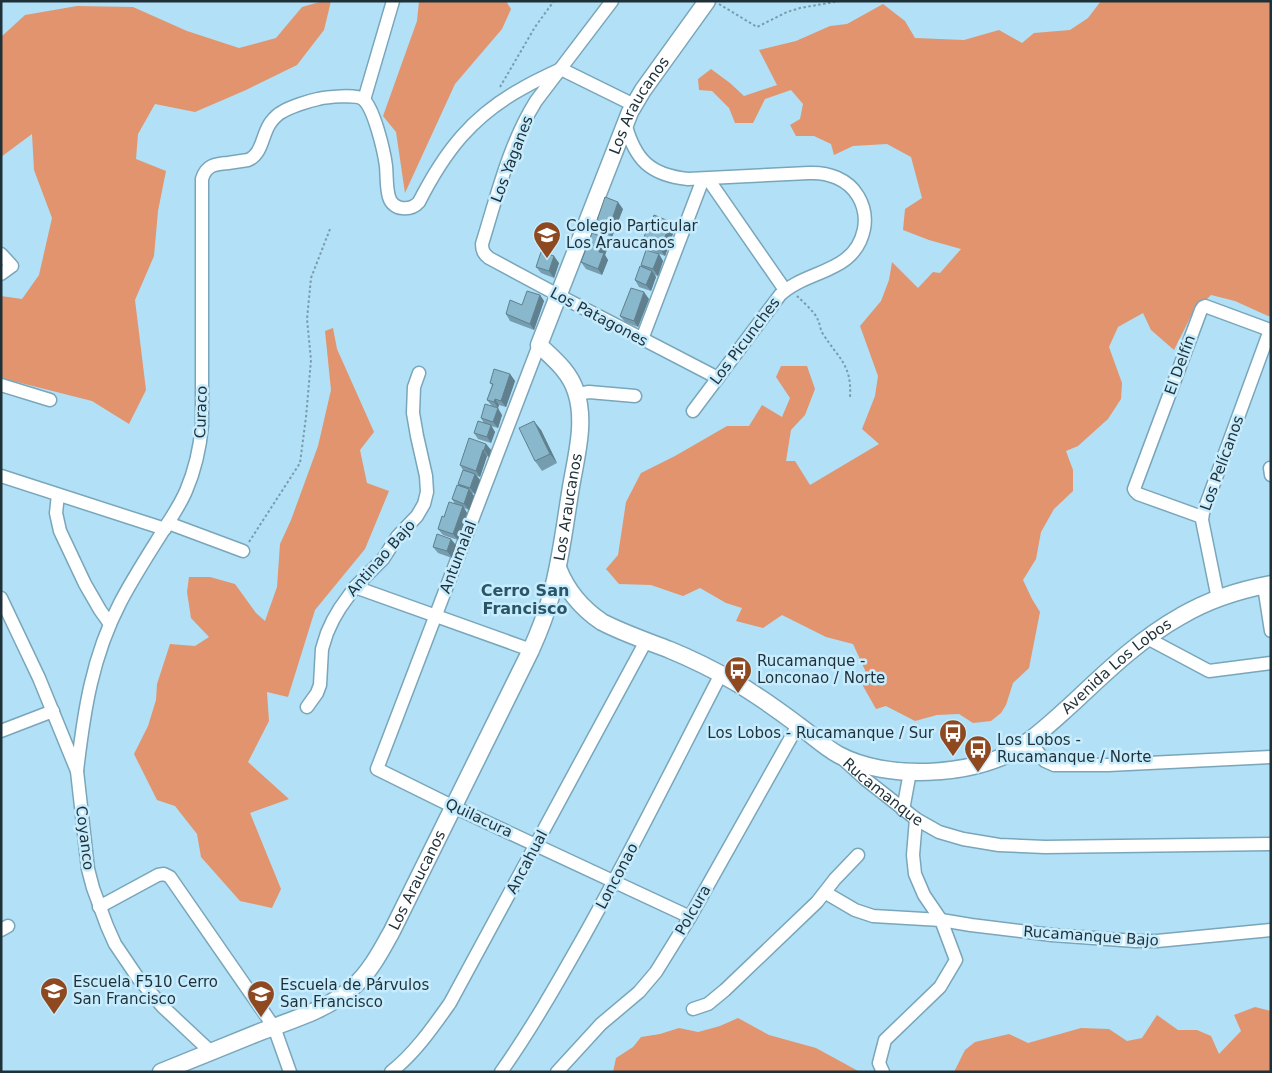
<svg xmlns="http://www.w3.org/2000/svg" width="1272" height="1073" font-family="'DejaVu Sans',sans-serif">
  <rect width="100%" height="100%" fill="#b2e0f6"/>
  <g fill="#e1946d">
    <polygon points="323,1 331,1 324,30 297,65 246,90 195,112 155,104 138,134 136,159 166,171 158,211 154,256 135,300 146,390 129,424 92,401 9,380 1,377 1,296 22,299 39,275 52,218 34,170 32,134 1,157 1,37 25,15 77,6 133,7 187,31 239,48 276,38 302,7"/>
    <polygon points="419,1 506,1 511,9 502,29 455,84 405,193 396,132 383,116 417,21"/>
    <polygon points="1101,1 1271,1 1271,316 1268,316 1235,301 1211,295 1192,314 1174,350 1151,330 1143,313 1118,327 1109,347 1122,383 1121,399 1108,419 1078,446 1066,451 1073,470 1073,491 1054,509 1041,532 1036,559 1023,580 1032,599 1040,612 1029,668 1013,683 1006,705 1001,713 991,721 973,723 959,714 937,715 915,721 886,706 876,709 863,686 865,670 853,644 826,637 782,615 763,628 736,621 742,608 726,603 700,588 683,596 651,585 619,584 606,569 618,555 626,502 641,473 675,456 727,426 749,426 762,405 782,417 790,398 776,377 781,366 807,366 815,389 805,415 791,430 786,461 795,461 810,485 879,444 862,429 875,396 878,376 860,326 881,301 889,280 892,262 918,288 933,272 940,273 961,249 929,240 903,230 905,209 922,198 911,157 887,144 853,146 834,155 831,144 814,136 796,136 790,125 800,119 803,104 791,90 765,99 753,123 735,123 729,108 712,91 699,90 698,79 711,69 730,83 744,96 777,85 759,50 796,41 830,26 847,24 883,4 905,21 915,38 964,40 999,30 1022,43 1034,33 1070,30 1088,18"/>
    <polygon points="333,328 337,349 374,432 360,450 367,483 389,491 365,549 315,610 288,697 267,692 269,721 248,762 289,799 250,813 281,889 272,908 240,901 201,857 197,834 175,806 157,800 134,754 148,726 156,700 157,684 170,644 195,646 209,637 191,618 187,592 189,577 210,577 235,584 256,613 265,621 277,587 280,544 291,520 318,446 331,390 325,331"/>
    <polygon points="1255,1007 1271,1011 1271,1072 954,1072 965,1050 975,1042 1009,1034 1028,1043 1081,1028 1109,1029 1127,1041 1142,1038 1157,1015 1178,1030 1197,1030 1211,1036 1219,1054 1241,1031 1234,1015"/>
    <polygon points="738,1018 769,1035 816,1048 860,1072 613,1072 616,1058 633,1047 641,1037 660,1034 679,1028 698,1032 720,1026"/>
  </g>
  <g fill="none" stroke-linecap="round" stroke-linejoin="round">
    <g stroke="#79a6ba" stroke-width="15">
      <g id="minor">
        <path d="M612 1 536 101C509 144 497 196 482 244 482 251 484 254 489 258L558 295 718 378"/>
        <polyline points="364,100 393,1"/>
        <path d="M625 123C635 160 650 175 688 179L809 173C828 172 848 179 858 196 864 206 866 218 864 229 855 274 807 269 780 295L693 411"/>
        <polyline points="708,179 785,290"/>
        <polyline points="1,254 12,266 1,274"/>
        <polyline points="642,339 703,179"/>
        <polyline points="539,345 377,769 454,807 690,917"/>
        <polyline points="1,385 50,400"/>
        <polyline points="577,394 589,392 635,396"/>
        <polyline points="1270,468 1271,475"/>
        <polyline points="1,476 165,529"/>
        <polyline points="58,495 56,513 60,531 85,584 100,610 110,624"/>
        <polyline points="1202,517 1138,494 1135,491 1134,489 1201,310 1203,307 1205,306 1270,330 1203,513 1202,520 1218,599"/>
        <polyline points="168,523 243,551"/>
        <polyline points="1264,586 1271,631"/>
        <polyline points="355,587 531,650"/>
        <polyline points="1,598 39,678 77,771 88,869 93,888 107,926 115,944 138,978 163,1007 211,1052"/>
        <polyline points="1147,638 1209,671 1271,663"/>
        <polyline points="307,707 317,693 320,685 322,649 327,633 333,620 340,608 355,587 383,559 397,537 417,516 424,504 427,492 426,476 417,436 413,413 414,387 419,373"/>
        <polyline points="1,731 53,711"/>
        <polyline points="1029,741 1045,761 1054,765 1108,765 1271,757"/>
        <path id="s1" d="M843 759 865 779 916 819 939 832 963 839 999 845 1045 847 1271 844"/>
        <path d="M77 771C84 711 92 657 120 603 133 578 148 555 163 531 171 518 180 505 186 491 195 470 200 448 202 425V179C206 165 215 164 228 163 235 162 241 161 248 160 263 154 262 133 271 122 274 118 278 114 282 112 290 107 308 101 318 99 326 97 356 94 363 99 374 108 384 151 386 166 387 176 386 187 389 197 393 211 411 211 419 202 445 151 472 116 523 88 535 81 548 75 561 69L634 105"/>
        <polyline points="903,810 910,772"/>
        <polyline points="826,893 855,910 873,916 941,920 971,925 1052,935 1136,941 1157,941 1271,930"/>
        <polyline points="99,907 158,875 164,874 170,877 274,1027 290,1072"/>
        <polyline points="1,930 8,926"/>
        <polyline points="693,1009 708,1004 725,990 817,902 835,879 858,855"/>
        <path d="M391 1072C415 1053 433 1027 450 1003L646 641"/>
        <path d="M501 1072C532 1028 558 982 584 936 632 850 676 761 721 674"/>
        <polyline points="557,1072 601,1024 639,992 656,972 690,917 798,725"/>
        <polyline points="883,1072 879,1063 885,1040 940,987 956,960 941,920 924,895 915,874 913,855 916,819"/>
      </g>
    </g>
    <g stroke="#79a6ba" stroke-width="19">
      <g id="tertiary">
        <path id="s2" d="M558 568C567 591 581 608 602 622 623 633 647 641 670 650 692 659 714 670 735 682 757 695 778 710 798 725 812 735 824 747 839 755 885 780 972 777 1017 749 1038 736 1055 719 1073 703 1107 671 1140 639 1181 616 1208 600 1239 590 1271 584"/>
        <path id="s3" d="M161 1072C194 1059 227 1045 260 1032 292 1020 327 1010 353 987 370 972 381 951 392 931L531 650C539 632 546 614 551 596 561 560 565 523 571 487 576 457 586 422 576 392 570 372 554 359 539 345L630 112 643 90 707 1"/>
      </g>
    </g>
    <g stroke="#799cad" stroke-width="2" stroke-dasharray="2.5 2.5" stroke-linecap="butt">
      <polyline points="719,4 757,27 787,12 800,8 840,1"/>
      <polyline points="500,87 535,27 554,1"/>
      <path d="M797 296C804 303 814 311 818 320 820 324 820 330 823 334 839 359 852 365 850 397"/>
      <polyline points="249,542 300,463 306,417 311,360 307,319 311,278 330,229"/>
    </g>
    <use href="#minor" stroke="#fff" stroke-width="12"/>
    <use href="#tertiary" stroke="#fff" stroke-width="16"/>
  </g>
  <g fill="#769daf">
    <polygon points="623,209 612,237 599,232 595,226"/>
    <polygon points="671,222 675,228 665,256 647,249 642,242 649,228"/>
    <polygon points="605,238 609,244 605,255 608,260 602,275 586,269 581,262"/>
    <polygon points="659,254 663,261 658,276 654,275 656,277 651,291 639,287 635,280 642,267 641,265"/>
    <polygon points="559,263 554,278 541,273 536,267"/>
    <polygon points="540,295 544,301 534,330 510,321 506,314"/>
    <polygon points="649,299 638,327 625,322 620,316"/>
    <polygon points="510,374 515,381 506,407 499,405 498,408 492,406 487,400 492,385 490,383"/>
    <polygon points="502,415 498,428 491,426 495,432 491,443 478,439 474,433 484,423 481,418"/>
    <polygon points="541,430 557,463 542,471 535,461"/>
    <polygon points="486,444 491,450 489,457 487,456 480,477 477,476 480,480 475,494 472,493 474,496 469,510 464,508 467,513 458,540 443,535 438,529 444,517 455,504 452,499 460,486 458,484 463,470 460,465"/>
    <polygon points="456,545 452,558 438,553 433,547"/>
  </g>
  <g fill="#60808e">
    <polygon points="618,202 623,209 612,237 608,231"/>
    <polygon points="671,222 675,228 665,256 660,249"/>
    <polygon points="605,238 609,244 605,255 608,260 602,275 598,269 599,252"/>
    <polygon points="659,254 663,261 658,276 653,269"/>
    <polygon points="554,256 559,263 554,278 549,271"/>
    <polygon points="652,271 656,277 651,291 646,285"/>
    <polygon points="644,292 649,299 638,327 634,321"/>
    <polygon points="540,295 544,301 534,330 530,324"/>
    <polygon points="510,374 515,381 506,407 501,401"/>
    <polygon points="495,399 499,405 498,408 494,402"/>
    <polygon points="498,408 502,415 498,428 493,422"/>
    <polygon points="534,421 541,430 557,463 550,454"/>
    <polygon points="491,425 495,432 491,443 487,437"/>
    <polygon points="486,444 491,450 489,457 484,450"/>
    <polygon points="483,450 487,456 480,477 476,471"/>
    <polygon points="475,474 480,480 475,494 470,488"/>
    <polygon points="469,489 474,496 469,510 464,504"/>
    <polygon points="463,506 467,513 458,540 453,534"/>
    <polygon points="451,539 456,545 452,558 447,551"/>
  </g>
  <g fill="#89b7cb" stroke="#60808e">
    <polygon points="605,197 618,202 608,231 595,226"/>
    <polygon points="654,215 671,222 660,249 642,242 648,227 649,228"/>
    <polygon points="592,233 605,238 599,252 604,253 598,269 581,262"/>
    <polygon points="646,250 659,254 653,269 641,265"/>
    <polygon points="541,252 554,256 549,271 536,267"/>
    <polygon points="640,266 652,271 646,285 635,280"/>
    <polygon points="631,288 644,292 634,321 620,316"/>
    <polygon points="527,291 540,295 530,324 506,314 510,300 522,305"/>
    <polygon points="494,369 510,374 501,401 495,399 494,402 487,400 493,384 490,383"/>
    <polygon points="485,404 498,408 493,422 481,418"/>
    <polygon points="478,421 491,425 487,437 474,433"/>
    <polygon points="534,421 550,454 535,461 519,428"/>
    <polygon points="469,438 486,444 484,450 483,450 476,471 460,465"/>
    <polygon points="463,470 475,474 470,488 458,484"/>
    <polygon points="457,485 469,489 464,504 452,499"/>
    <polygon points="449,502 463,506 453,534 438,529 442,516 444,517"/>
    <polygon points="437,534 451,539 447,551 433,547"/>
  </g>
  <defs>
    <g id="school-pin" transform="scale(1.4375)"><path d="M0 17L-7.5 6A9.5 9.5 0 1 1 7.5 6Z" fill="#8f4921" stroke="#c7ecfd"/><path d="M0-5L7-2L0 1L-7-2ZM-4 1L0 2.5L4 1V4Q0 6-4 4Z" fill="#fff"/></g>
    <g id="bus-pin" transform="scale(1.4375)"><path d="M0 17L-7.5 6A9.5 9.5 0 1 1 7.5 6Z" fill="#8f4921" stroke="#c7ecfd"/><path d="M-5-6H5V4H4V6H2V4H-2V6H-4V4H-5ZM-3.5-4V0h7V-4ZM-3.5 1.2v1.5H-2V1.2ZM2 1.2v1.5H3.5V1.2Z" fill="#fff"/></g>
  </defs>
  <g fill-rule="evenodd">
    <use href="#school-pin" x="547" y="235"/>
    <use href="#bus-pin" x="738" y="670"/>
    <use href="#bus-pin" x="953" y="733"/>
    <use href="#bus-pin" x="978" y="749"/>
    <use href="#school-pin" x="54" y="991"/>
    <use href="#school-pin" x="261" y="994"/>
  </g>
  <g text-anchor="middle" stroke-width="5" stroke-linejoin="round" paint-order="stroke">
    <g font-size="15" fill="#1e3139" stroke="#c7ecfd">
      <text dy="5" stroke="none"><textPath href="#s3" startOffset="1178">Los Araucanos</textPath></text>
      <text transform="translate(512 159) rotate(-69)" y="5">Los Yaganes</text>
      <text transform="translate(599 317) rotate(28)" y="5">Los Patagones</text>
      <text transform="translate(745 341) rotate(-53)" y="5">Los Picunches</text>
      <text transform="translate(1180 365) rotate(-70)" y="5">El Delfín</text>
      <text transform="translate(201 412) rotate(-88)" y="5">Curaco</text>
      <text transform="translate(1222 463) rotate(-70)" y="5">Los Pelícanos</text>
      <text dy="5" stroke="none"><textPath href="#s3" startOffset="741">Los Araucanos</textPath></text>
      <text transform="translate(458 557) rotate(-69)" y="5">Antumalal</text>
      <text transform="translate(381 558) rotate(-49)" y="5">Antinao Bajo</text>
      <text dy="5" stroke="none"><textPath href="#s2" startOffset="658">Avenida Los Lobos</textPath></text>
      <text dy="5" stroke="none"><textPath href="#s1" startOffset="52">Rucamanque</textPath></text>
      <text transform="translate(479 818) rotate(25)" y="5">Quilacura</text>
      <text transform="translate(85 838) rotate(83)" y="5">Coyanco</text>
      <text transform="translate(527 862) rotate(-62)" y="5">Ancahual</text>
      <text transform="translate(617 876) rotate(-62)" y="5">Lonconao</text>
      <text dy="5" stroke="none"><textPath href="#s3" startOffset="336">Los Araucanos</textPath></text>
      <text transform="translate(693 910) rotate(-60)" y="5">Polcura</text>
      <text transform="translate(1091 936) rotate(4)" y="5">Rucamanque Bajo</text>
    </g>
    <g font-size="15" fill="#1e3139" stroke="#c7ecfd" text-anchor="start">
      <text x="566" y="231">Colegio Particular<tspan x="566" dy="17">Los Araucanos</tspan></text>
      <text x="757" y="666">Rucamanque -<tspan x="757" dy="17">Lonconao / Norte</tspan></text>
      <text x="934" y="738" text-anchor="end">Los Lobos - Rucamanque / Sur</text>
      <text x="997" y="745">Los Lobos -<tspan x="997" dy="17">Rucamanque / Norte</tspan></text>
      <text x="73" y="987">Escuela F510 Cerro<tspan x="73" dy="17">San Francisco</tspan></text>
      <text x="280" y="990">Escuela de Párvulos<tspan x="280" dy="17">San Francisco</tspan></text>
    </g>
    <g font-size="16" font-weight="bold" fill="#2a5567" stroke="#c7ecfd">
      <text x="525" y="596">Cerro San<tspan x="525" dy="18">Francisco</tspan></text>
    </g>
  </g>
  <rect width="1272" height="1073" fill="none" stroke="#1e3139" stroke-width="5"/>
</svg>
